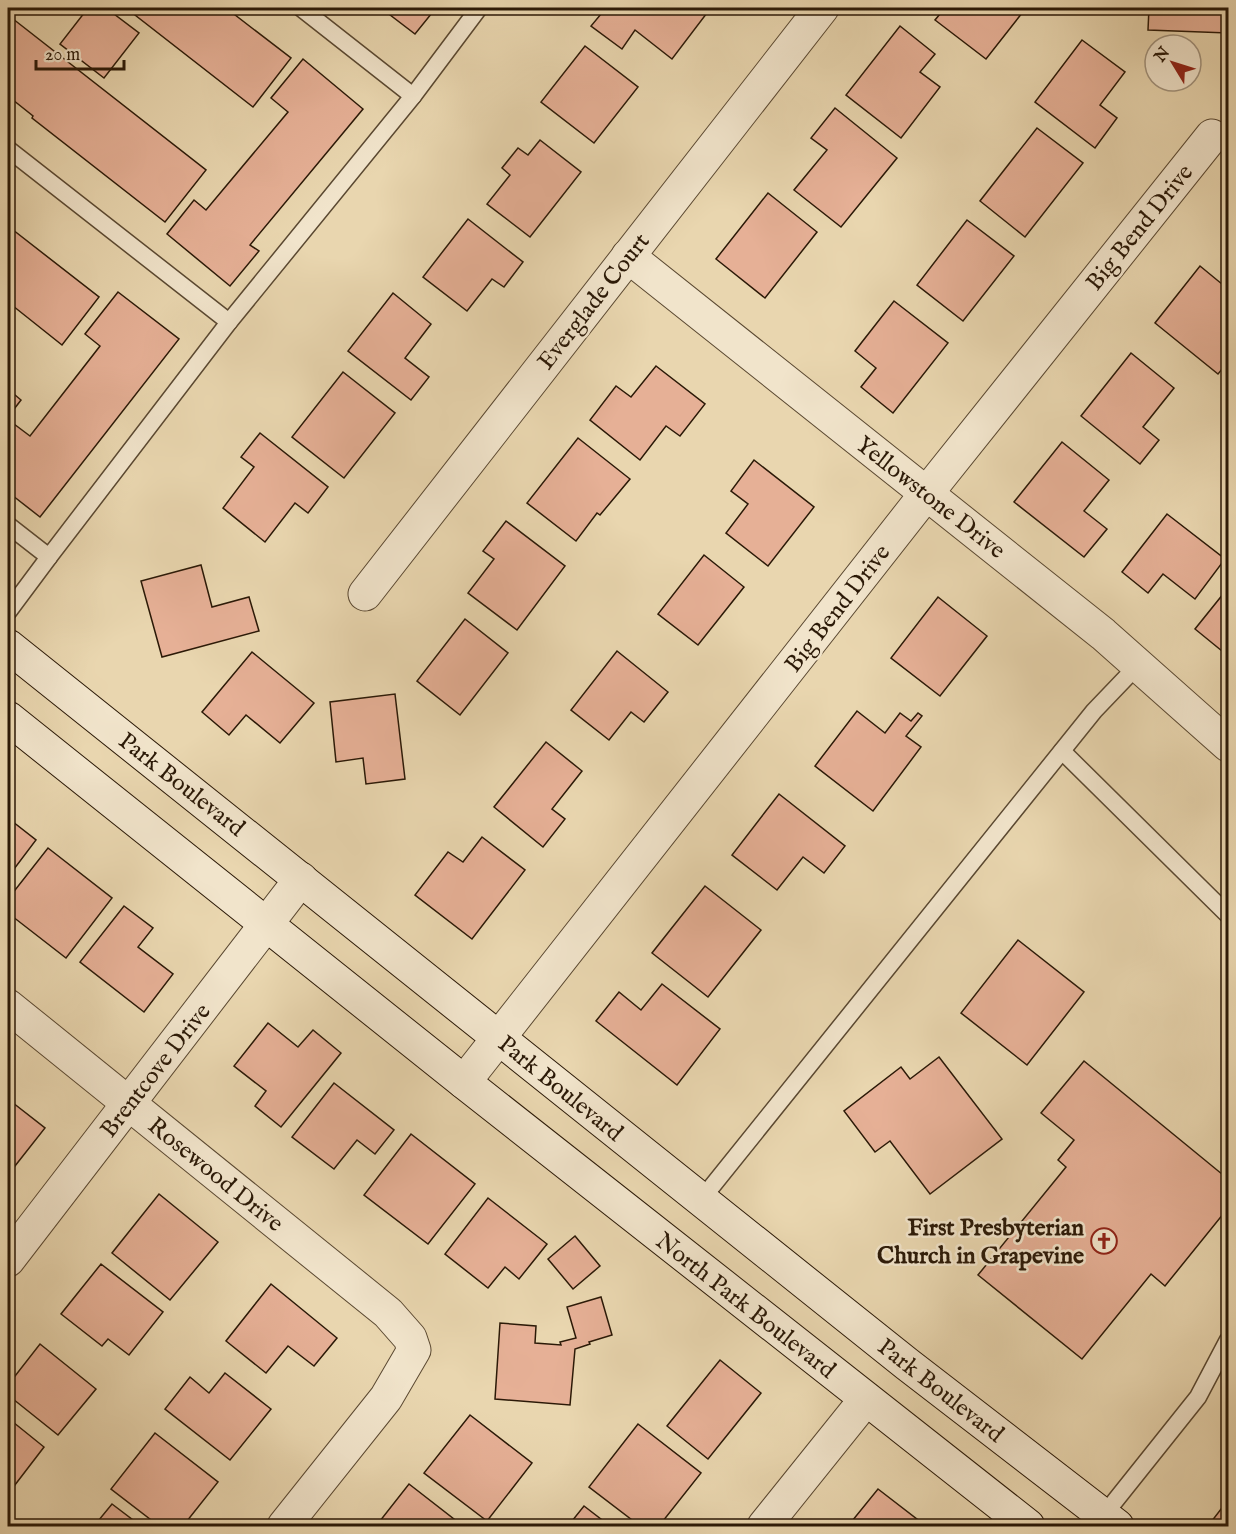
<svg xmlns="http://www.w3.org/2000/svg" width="1236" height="1534" font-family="'IM FELL English',serif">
  <rect width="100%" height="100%" fill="#e9d6af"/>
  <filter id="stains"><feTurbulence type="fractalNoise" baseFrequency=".00333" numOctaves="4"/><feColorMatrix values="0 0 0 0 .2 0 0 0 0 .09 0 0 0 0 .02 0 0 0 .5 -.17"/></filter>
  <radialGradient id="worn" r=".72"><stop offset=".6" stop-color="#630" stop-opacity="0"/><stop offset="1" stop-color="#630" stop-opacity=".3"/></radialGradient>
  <g fill="#e6b096" stroke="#2b1907" stroke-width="1.5">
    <polygon points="88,8 106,8 139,33 104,78 60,44"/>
    <polygon points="126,8 226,8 291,58 253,107"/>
    <polygon points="381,8 436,8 415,34"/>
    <polygon points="606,8 624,8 632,13 636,8 710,9 672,59 635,30 622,49 591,26"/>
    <polygon points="945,8 1026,8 986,59 935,20"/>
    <polygon points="1149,8 1228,8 1228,33 1148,30"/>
    <polygon points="8,15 206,170 165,222 32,118 33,116 8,96"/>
    <polygon points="900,26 935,54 920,72 940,87 901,138 846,95"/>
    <polygon points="1082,40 1125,72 1100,105 1117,118 1095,148 1035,102"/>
    <polygon points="585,46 638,87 594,143 541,102"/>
    <polygon points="303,59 363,109 250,245 259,251 230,286 167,234 194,200 206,210 288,112 271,98"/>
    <polygon points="835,108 897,158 841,227 794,190 827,150 811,138"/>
    <polygon points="1037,128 1083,163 1025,237 980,201"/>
    <polygon points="540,140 581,172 530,237 487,204 510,175 502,168 518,148 528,155"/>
    <polygon points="768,193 817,232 765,298 716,259"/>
    <polygon points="468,219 523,262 504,287 492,279 467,311 423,277"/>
    <polygon points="967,220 1014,256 963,321 917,285"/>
    <polygon points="8,226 99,297 62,345 8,302"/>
    <polygon points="1200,266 1228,289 1228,326 1222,335 1228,341 1228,362 1218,374 1155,323"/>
    <polygon points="118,292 179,339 40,517 8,492 8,433 14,424 30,436 100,346 85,334"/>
    <polygon points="393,293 431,324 405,358 429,377 411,400 348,351"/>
    <polygon points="894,301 948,343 893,413 861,387 876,368 855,351"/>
    <polygon points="1131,353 1174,388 1143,427 1159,440 1140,464 1081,416"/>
    <polygon points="656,366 705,404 680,436 666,426 640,460 590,420 616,386 631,397"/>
    <polygon points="343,372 395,413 344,478 292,437"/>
    <polygon points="8,389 21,400 8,417"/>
    <polygon points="260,433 328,487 308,513 295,503 265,542 223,508 254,467 241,457"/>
    <polygon points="578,438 630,479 600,515 597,513 576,541 527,503"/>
    <polygon points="1062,442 1109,480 1084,511 1107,529 1084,557 1014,502"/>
    <polygon points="754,460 814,507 768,566 726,533 748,504 731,491"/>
    <polygon points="1167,514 1225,559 1195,599 1163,574 1148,593 1122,572"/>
    <polygon points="506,521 565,566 517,630 468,593 494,559 483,551"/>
    <polygon points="704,555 744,587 698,645 658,614"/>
    <polygon points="201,565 212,607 249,597 259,631 162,657 141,581"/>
    <polygon points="1228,588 1228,643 1222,651 1195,629"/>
    <polygon points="938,597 987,636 940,696 891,658"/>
    <polygon points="465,619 508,653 460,715 417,681"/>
    <polygon points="617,651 668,692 644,722 631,712 609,740 571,710"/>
    <polygon points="252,652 314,703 280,743 246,715 229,735 202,712"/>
    <polygon points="395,694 405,779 366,784 363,758 336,762 330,702"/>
    <polygon points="857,711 885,733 900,713 911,721 918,713 922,716 906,736 921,747 873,811 815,766"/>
    <polygon points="546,742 582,771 552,809 565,819 543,847 494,807"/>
    <polygon points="779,794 845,846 824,873 803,857 777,890 732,855"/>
    <polygon points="8,818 36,840 8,877"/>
    <polygon points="482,837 525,870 472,939 415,895 448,852 463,862"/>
    <polygon points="48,848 112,898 66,958 8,913 8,899"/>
    <polygon points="705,886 761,930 708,997 652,953"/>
    <polygon points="124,906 153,928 138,947 173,974 144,1012 80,962"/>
    <polygon points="1018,940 1084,992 1027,1065 961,1013"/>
    <polygon points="662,984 720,1029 677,1085 596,1021 619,992 641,1010"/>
    <polygon points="268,1023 298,1047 313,1030 341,1053 281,1127 255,1106 266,1091 234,1066"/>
    <polygon points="939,1057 1002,1139 930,1194 890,1141 875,1152 844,1111 901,1067 910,1079"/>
    <polygon points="1084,1061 1228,1179 1228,1208 1165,1286 1151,1274 1082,1359 978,1275 1066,1167 1058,1160 1074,1140 1041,1113"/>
    <polygon points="334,1083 394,1130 375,1154 357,1140 334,1169 292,1137"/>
    <polygon points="8,1099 45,1128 11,1171 8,1168"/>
    <polygon points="411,1134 475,1184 428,1244 364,1195"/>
    <polygon points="159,1194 218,1242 170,1300 112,1253"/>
    <polygon points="488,1198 547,1244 519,1279 505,1267 488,1288 445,1254"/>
    <polygon points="575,1236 600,1266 573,1289 548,1259"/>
    <polygon points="101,1264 163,1312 129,1355 108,1339 102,1346 61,1314"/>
    <polygon points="271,1284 337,1338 314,1366 288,1346 266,1373 226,1341"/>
    <polygon points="601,1297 612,1335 589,1342 590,1344 575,1349 570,1405 495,1399 500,1323 536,1326 535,1343 561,1345 560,1342 576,1338 567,1307"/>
    <polygon points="40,1344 96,1389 58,1435 8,1395 8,1385"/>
    <polygon points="720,1360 761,1393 708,1459 667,1426"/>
    <polygon points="225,1373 271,1409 230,1460 165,1409 190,1377 209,1393"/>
    <polygon points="470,1415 532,1463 487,1521 424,1473"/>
    <polygon points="8,1418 44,1447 8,1494"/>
    <polygon points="638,1424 701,1473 659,1526 640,1526 589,1487"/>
    <polygon points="155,1433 218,1482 183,1526 159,1526 111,1489"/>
    <polygon points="409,1484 463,1526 376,1526"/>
    <polygon points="878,1489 926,1526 848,1526"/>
    <polygon points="1228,1500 1228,1526 1208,1526"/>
    <polygon points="112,1504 141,1526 94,1526"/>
    <polygon points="584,1506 610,1526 568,1526"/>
  </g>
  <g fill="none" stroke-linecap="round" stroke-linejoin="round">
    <g stroke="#5a4831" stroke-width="19">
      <g id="lane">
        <polyline points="301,8 413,96"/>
        <polyline points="8,149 229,322"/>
        <polyline points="8,525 49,557 229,322 413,96 479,8"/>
        <polyline points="8,612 49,557"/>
        <polyline points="1062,751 1228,915"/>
        <polyline points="701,1200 1094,711 1139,664"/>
        <polyline points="1103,1516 1198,1397 1228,1340"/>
      </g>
    </g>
    <g stroke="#5a4831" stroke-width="35">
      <g id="street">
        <polyline points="628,256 1103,634 1228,745"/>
        <polyline points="365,594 822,8"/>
        <polyline points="8,1006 388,1313 410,1338 414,1350 386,1398 284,1526"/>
        <polyline points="464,1082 926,494 1212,136"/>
        <polyline points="8,1260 301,879"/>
        <polyline points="764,1526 866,1399"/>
      </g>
    </g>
    <g stroke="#2b1907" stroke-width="35">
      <g id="secondary">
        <polyline points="8,646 907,1364 1117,1526"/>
        <polyline points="8,718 464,1082 1028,1526"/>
      </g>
    </g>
    <use href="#lane" stroke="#f1e4cb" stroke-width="16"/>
    <use href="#street" stroke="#f1e4cb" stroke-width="33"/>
    <use href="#secondary" stroke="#f1e4cb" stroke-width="33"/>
  </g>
  <defs>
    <g id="church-ring" transform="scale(1.35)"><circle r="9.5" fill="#f1e4cb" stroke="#8f2418" stroke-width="1.5"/><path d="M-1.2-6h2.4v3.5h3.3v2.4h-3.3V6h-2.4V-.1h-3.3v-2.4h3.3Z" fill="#8f2418"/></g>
  </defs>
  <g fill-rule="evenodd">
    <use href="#church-ring" x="1104" y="1241"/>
  </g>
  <g text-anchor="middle" stroke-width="5" stroke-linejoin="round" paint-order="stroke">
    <g font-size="24" fill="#2b1907" stroke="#f1e4cb">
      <text transform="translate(1139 227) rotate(-51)" y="8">Big Bend Drive</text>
      <text transform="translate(593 301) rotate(-52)" y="8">Everglade Court</text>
      <text transform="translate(931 497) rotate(38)" y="8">Yellowstone Drive</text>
      <text transform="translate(837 608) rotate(-52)" y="8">Big Bend Drive</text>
      <text transform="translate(182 784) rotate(38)" y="8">Park Boulevard</text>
      <text transform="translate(155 1070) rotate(-52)" y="8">Brentcove Drive</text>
      <text transform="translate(561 1088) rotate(39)" y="8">Park Boulevard</text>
      <text transform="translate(216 1174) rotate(39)" y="8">Rosewood Drive</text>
      <text transform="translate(746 1305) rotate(38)" y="8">North Park Boulevard</text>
      <text transform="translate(941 1390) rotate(38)" y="8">Park Boulevard</text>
    </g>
    <g font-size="24" font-weight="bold" fill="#2b1907" stroke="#f1e4cb" text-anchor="end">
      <text x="1084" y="1235">First Presbyterian<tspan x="1084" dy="28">Church in Grapevine</tspan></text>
    </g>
  </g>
  <rect width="1236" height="1534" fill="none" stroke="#e9d6af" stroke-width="30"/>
  <rect x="9" y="9" width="1218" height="1516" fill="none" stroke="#2b1907" stroke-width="3"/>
  <rect x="15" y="15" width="1206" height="1504" fill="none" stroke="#2b1907" stroke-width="1.5"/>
  <g transform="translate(1173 63) rotate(308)"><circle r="28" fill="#f1e4cb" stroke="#a2937d" stroke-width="1.5"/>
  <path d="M0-4.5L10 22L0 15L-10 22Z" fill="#8f2418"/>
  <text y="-9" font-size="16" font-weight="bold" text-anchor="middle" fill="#2b1907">N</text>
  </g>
  <path d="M36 60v9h88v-9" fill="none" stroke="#2b1907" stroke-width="3"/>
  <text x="45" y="60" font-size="18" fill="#2b1907" stroke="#f1e4cb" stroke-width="4.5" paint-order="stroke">20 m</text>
  <rect width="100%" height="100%" filter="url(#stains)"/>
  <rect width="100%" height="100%" fill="url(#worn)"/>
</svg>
